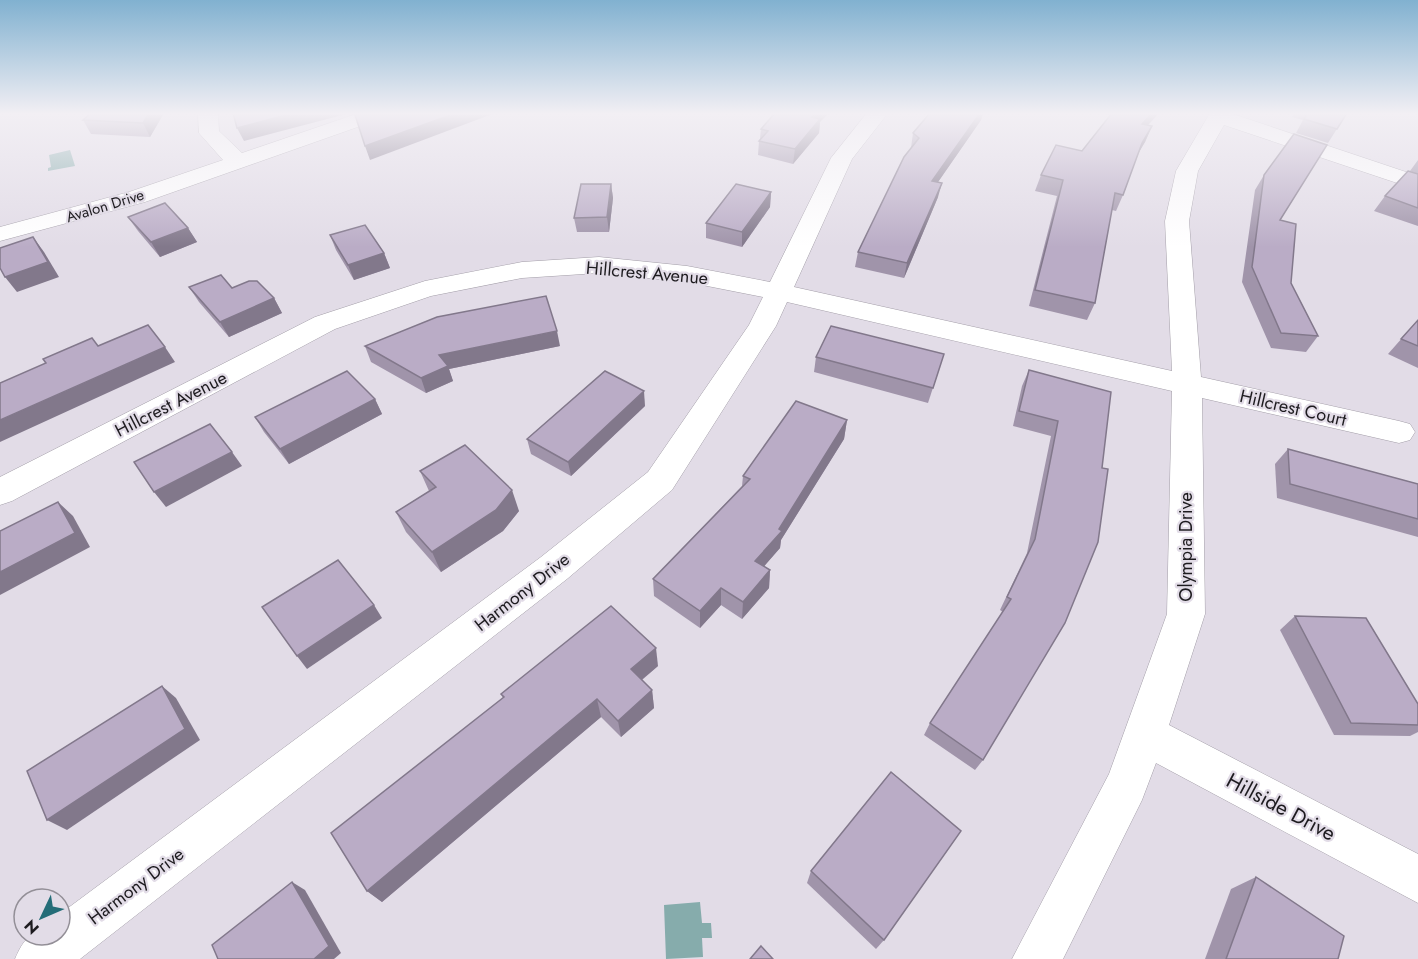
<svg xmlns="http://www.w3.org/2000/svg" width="1418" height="959" font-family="Jost,sans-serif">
  <rect width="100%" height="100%" fill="#e2dce7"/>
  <g fill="#86acac">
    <polygon points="70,150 75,166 48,171 48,168 51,167 49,155"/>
    <polygon points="700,902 702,923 711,923 712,938 702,938 703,957 666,959 664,905"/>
  </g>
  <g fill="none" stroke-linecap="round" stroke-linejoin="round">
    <g stroke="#a39ea8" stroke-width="1">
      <g id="minor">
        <polygon points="198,113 218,113 219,131 242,153 359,113 389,113 386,117 145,202 0,241 0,227 129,192 223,160 199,133"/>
        <path d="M867 113H888L852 159 794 287 1172 371 1165 221 1176 171 1210 113H1230L1418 176V190L1224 125 1198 171 1189 221 1201 377 1399 421 1410 424 1415 432 1410 440 1399 443 1202 398 1205 614 1169 725 1418 854V903L1156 763 1142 800 1063 959H1012L1109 774 1167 614 1172 391 787 302 776 326 672 490 567 579 80 959H15C27 931 32 935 60 935V914L541 557 648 472 749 325 763 297 687 282 599 273 522 278 431 296 335 329 12 501 0 505V477L315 317 425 281 522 262 599 257 687 266 770 282 831 158Z"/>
      </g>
    </g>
    <use href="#minor" fill="#fff" fill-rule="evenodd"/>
  </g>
  <g fill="#a094aa">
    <polygon points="91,113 164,113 150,137 91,134 83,120"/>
    <polygon points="930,113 983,113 981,120 938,182 938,197 904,278 855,267 858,252 911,148 913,133"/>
    <polygon points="1105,113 1159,113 1148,125 1152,126 1145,142 1138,154 1123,195 1116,211 1112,210 1095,303 1087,320 1029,306 1057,196 1035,191 1041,175 1082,151 1110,115"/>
    <polygon points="1295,113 1347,113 1328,143 1296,133 1303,120 1292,117"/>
    <polygon points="820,122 819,133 793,164 758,155 759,141 760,139 761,129"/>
    <polygon points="1418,160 1418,226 1374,211 1385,196 1417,174 1410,171"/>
    <polygon points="1264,175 1280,220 1291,283 1318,336 1306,352 1271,348 1242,282 1255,190"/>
    <polygon points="611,184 613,198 609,232 577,232 574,218"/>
    <polygon points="771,192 770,207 742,247 706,238 706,223"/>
    <polygon points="128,217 188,228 197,242 160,257 138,231"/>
    <polygon points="330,235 384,253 390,268 354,280 336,250"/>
    <polygon points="189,287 232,288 274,298 282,313 229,337 199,302"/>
    <polygon points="1418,320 1418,368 1388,354"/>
    <polygon points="365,346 560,346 449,369 453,381 426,393 371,362"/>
    <polygon points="944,354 928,403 814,372 816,357"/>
    <polygon points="1029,370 1111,392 983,760 975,770 924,735 930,723 1003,612 1000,610 1027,553 1051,436 1013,426 1022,386"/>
    <polygon points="375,399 382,414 289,464 264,432 255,417"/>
    <polygon points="645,406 571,476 531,454 527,439"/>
    <polygon points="847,420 844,439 781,540 780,548 764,566 770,570 769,588 742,619 721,605 700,628 654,596 653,579 742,486 743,476"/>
    <polygon points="1288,449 1418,484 1418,537 1277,498 1275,464"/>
    <polygon points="420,471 519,511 503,531 441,572 406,532 396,512 429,491"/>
    <polygon points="1295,616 1418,704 1418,732 1410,736 1334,735 1280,630"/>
    <polygon points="658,666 642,680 652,690 654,708 621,737 601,717 382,902 367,891 503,698 501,694"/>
    <polygon points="811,871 884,940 876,949 807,883"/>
    <polygon points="1256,877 1338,959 1205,959 1231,889"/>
  </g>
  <g fill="#82788b">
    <polygon points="149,113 164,113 150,137 143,123"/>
    <polygon points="293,113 350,113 244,141 237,128"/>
    <polygon points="456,113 495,113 370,160 365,146"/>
    <polygon points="816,113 829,113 820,122 819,133 793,164 795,149 812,117"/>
    <polygon points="980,113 983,113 981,120 929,195 932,181"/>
    <polygon points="1152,113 1159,113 1135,139 1142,124"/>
    <polygon points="1152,126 1145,142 1135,158 1142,143"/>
    <polygon points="942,183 938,197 904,278 907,263"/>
    <polygon points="611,184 613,198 609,232 607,217"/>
    <polygon points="771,192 770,207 742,247 742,232"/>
    <polygon points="188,228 197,242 160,257 151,242"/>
    <polygon points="33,237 44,252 59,277 17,292 5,277"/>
    <polygon points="384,253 390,268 354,280 348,265"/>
    <polygon points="274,298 282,313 229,337 220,322"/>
    <polygon points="557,331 560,346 449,369 453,381 426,393 421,378 439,355"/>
    <polygon points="165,347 175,362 0,442 0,420"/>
    <polygon points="644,391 645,406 571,476 568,462"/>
    <polygon points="375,399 382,414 289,464 280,449"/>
    <polygon points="847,420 844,439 781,540 780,548 754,578 755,561 779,529"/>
    <polygon points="232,452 242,466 166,507 154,492"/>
    <polygon points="512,490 519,511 503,531 441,572 432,552"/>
    <polygon points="58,502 73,516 90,547 0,595 0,572"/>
    <polygon points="770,570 769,588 742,619 743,602"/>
    <polygon points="721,588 721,605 700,628 700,611"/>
    <polygon points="374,605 382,618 307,669 297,656"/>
    <polygon points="656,648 658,666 633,687 631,669"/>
    <polygon points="162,686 176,698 200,740 67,830 47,820"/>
    <polygon points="652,690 654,708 621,737 618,721"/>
    <polygon points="597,699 601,717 382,902 367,891"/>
    <polygon points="292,882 305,890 341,953 334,959 314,959"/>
  </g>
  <g fill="#baacc6" stroke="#82788b" stroke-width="1.5">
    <polygon points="91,113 149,113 143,123 83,120"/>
    <polygon points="233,113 293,113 237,128"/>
    <polygon points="361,113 456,113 365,146 355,115"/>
    <polygon points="775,113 816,113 812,117 820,119 795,149 759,141 768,131 761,129"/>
    <polygon points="930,113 980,113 932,181 942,183 907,263 858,252 904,157 919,138 913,133"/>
    <polygon points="1112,113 1152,113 1142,124 1152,126 1142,143 1123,195 1115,193 1095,303 1035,290 1063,180 1041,175 1056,145 1082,151"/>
    <polygon points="1308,113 1347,113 1337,129 1304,119"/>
    <polygon points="1294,134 1327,145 1280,220 1296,224 1291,283 1318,336 1281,333 1252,267 1264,175"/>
    <polygon points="1408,171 1418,174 1418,208 1385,196"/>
    <polygon points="581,184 611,184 607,217 574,218"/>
    <polygon points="736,184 771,192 742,232 706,223"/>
    <polygon points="165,203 188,228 151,242 128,217"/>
    <polygon points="365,225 384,253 348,265 330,235"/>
    <polygon points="33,237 48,262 5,277 0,268 0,248"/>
    <polygon points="221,275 232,288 249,281 257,281 274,298 220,322 189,287"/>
    <polygon points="546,296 557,331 439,355 448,366 421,378 365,346 437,317"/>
    <polygon points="1418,320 1418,346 1401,339"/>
    <polygon points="148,325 165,347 0,420 0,383 46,363 43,359 92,338 98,346"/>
    <polygon points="831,326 944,354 933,388 816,357"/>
    <polygon points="1029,370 1111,392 1102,468 1108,469 1098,542 1065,623 983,760 930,723 1011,599 1007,597 1035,539 1058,421 1019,411"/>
    <polygon points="347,371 375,399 280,449 255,417"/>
    <polygon points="605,371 644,391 568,462 527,439"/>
    <polygon points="796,401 847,420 779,529 782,531 755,561 770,570 743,602 721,588 700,611 653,579 750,479 743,476"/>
    <polygon points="210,424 232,452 154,492 134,462"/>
    <polygon points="465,445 512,490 496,510 432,552 396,512 436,487 420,471"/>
    <polygon points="1288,449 1418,484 1418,519 1290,484"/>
    <polygon points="58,502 75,533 0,572 0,531"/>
    <polygon points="338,560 374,605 297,656 262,607"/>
    <polygon points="611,606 656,648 631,669 652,690 618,721 597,699 367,891 331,833 504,697 501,694"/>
    <polygon points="1295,616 1366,618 1418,704 1418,725 1351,723"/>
    <polygon points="162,686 185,729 47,820 27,771"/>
    <polygon points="891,772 961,831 884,940 811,871"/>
    <polygon points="1256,877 1344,936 1338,959 1226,959"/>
    <polygon points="292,882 329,946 314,959 218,959 212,945"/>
    <polygon points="761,946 773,959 750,959"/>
  </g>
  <linearGradient id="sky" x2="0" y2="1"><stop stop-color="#81b1d0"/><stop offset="0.46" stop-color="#f2eff4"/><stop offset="1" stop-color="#f2eff4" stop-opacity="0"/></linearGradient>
  <rect width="1418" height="247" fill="url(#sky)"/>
  <g text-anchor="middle" stroke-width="4.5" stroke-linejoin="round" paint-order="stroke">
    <g font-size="15" fill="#1d1b1f" stroke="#e2dce7">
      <text transform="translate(105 206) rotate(-17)" y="5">Avalon Drive</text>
    </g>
    <g font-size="18" fill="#1d1b1f" stroke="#e2dce7">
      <text transform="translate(647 273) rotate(5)" y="6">Hillcrest Avenue</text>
      <text transform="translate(171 404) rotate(-27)" y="6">Hillcrest Avenue</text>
      <text transform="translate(1293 408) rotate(13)" y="6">Hillcrest Court</text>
      <text transform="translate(1186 547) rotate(-90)" y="6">Olympia Drive</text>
      <text transform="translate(522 592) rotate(-38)" y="6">Harmony Drive</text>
      <text transform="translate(136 886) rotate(-37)" y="6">Harmony Drive</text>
    </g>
    <g font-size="21" fill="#1d1b1f" stroke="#e2dce7">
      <text transform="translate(1281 807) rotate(28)" y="7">Hillside Drive</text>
    </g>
  </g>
  <g transform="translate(42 917) rotate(226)"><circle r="28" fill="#e2dce7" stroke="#938f97" stroke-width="1.5"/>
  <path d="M0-4.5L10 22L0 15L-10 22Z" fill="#246d78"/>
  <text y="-9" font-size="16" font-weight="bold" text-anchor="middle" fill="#1d1b1f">N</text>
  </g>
</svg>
